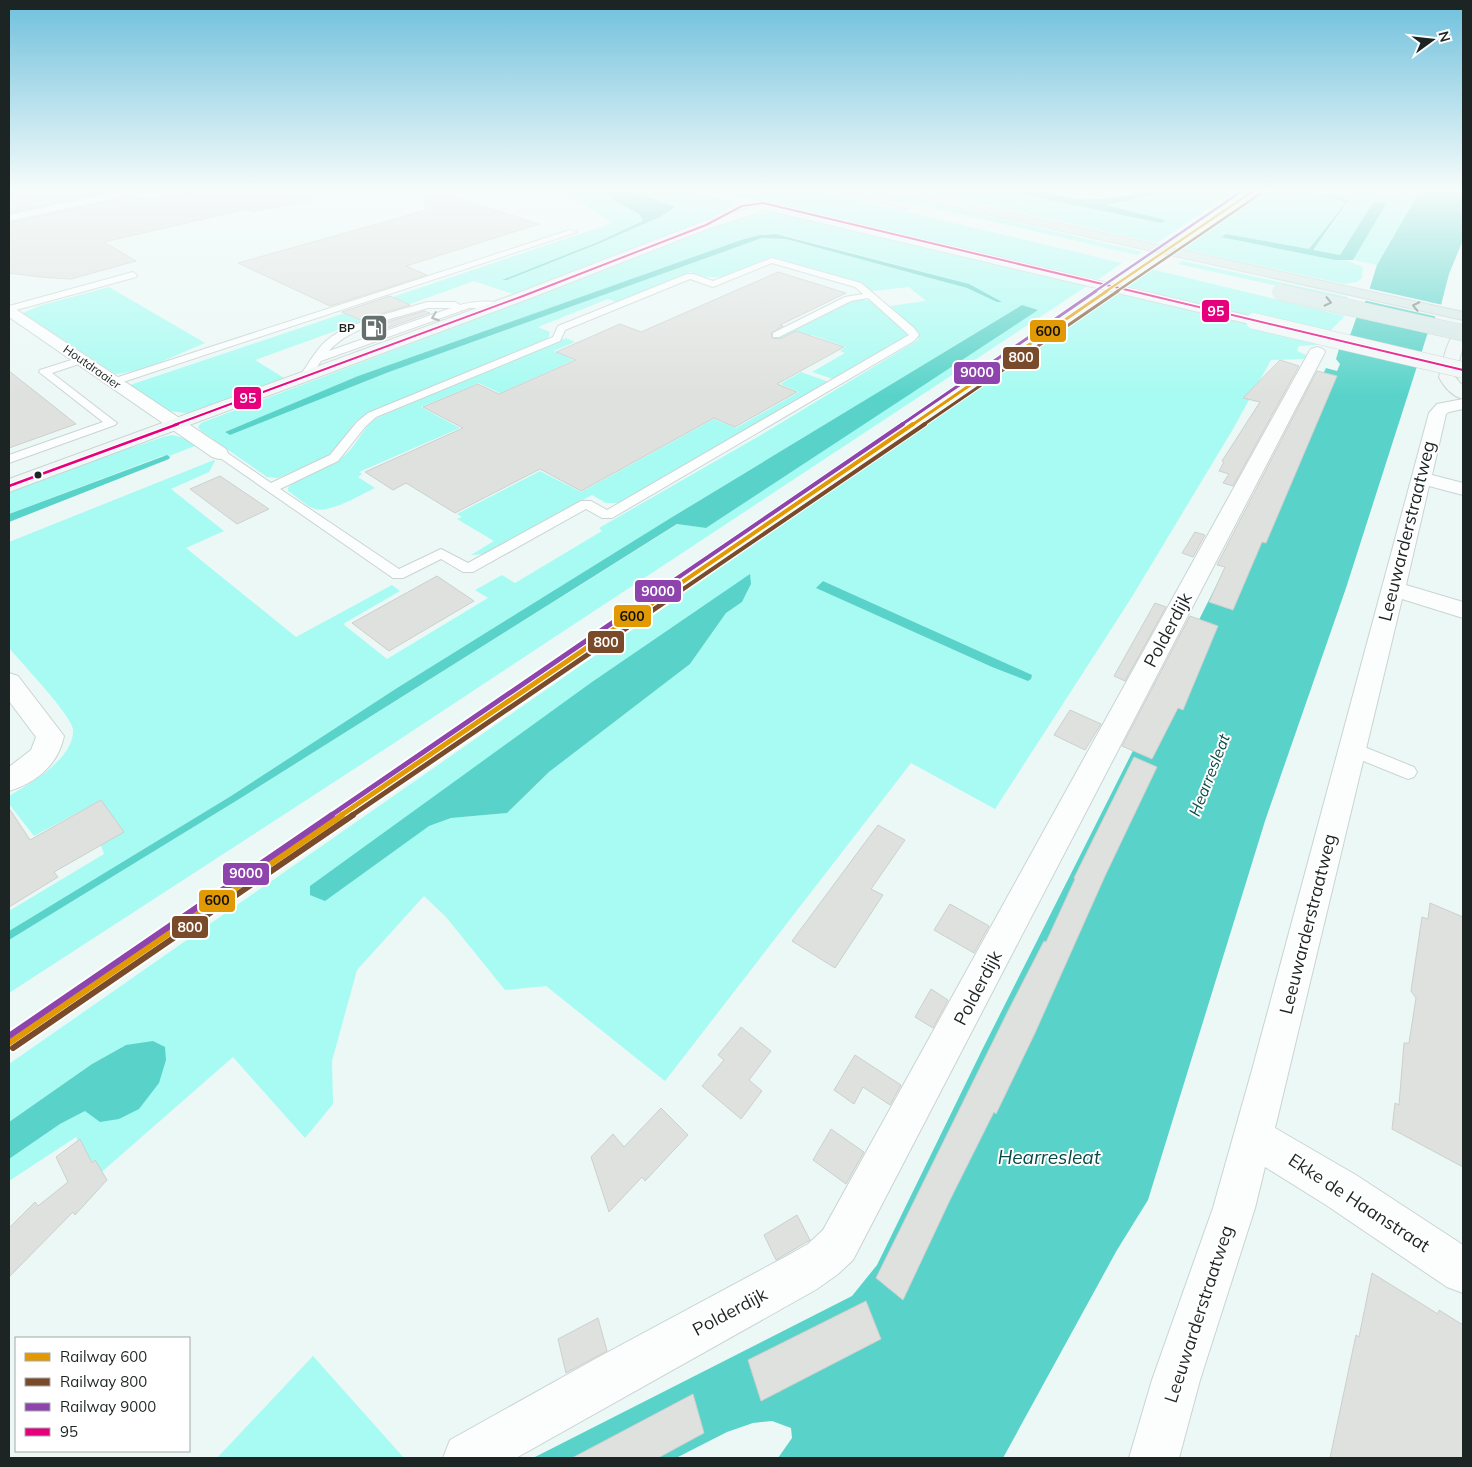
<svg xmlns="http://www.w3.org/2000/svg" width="1472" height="1467" font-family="Mulish,sans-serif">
  <rect width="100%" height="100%" fill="#ebf8f6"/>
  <g fill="#a7fbf2" fill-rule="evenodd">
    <polygon points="94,189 140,189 72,202 9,218 9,204"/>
    <polygon points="560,189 594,189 639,214 643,221 598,242 502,280 507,280 600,243 660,217 675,207 627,189 686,189 728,201 733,206 706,222 516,295 474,281 255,360 286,379 193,412 185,413 169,411 130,385 613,223"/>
    <polygon points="710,189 810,189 1122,263 1099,279 1024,264"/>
    <polygon points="851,189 872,189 1142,252 1137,255"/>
    <polygon points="915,189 996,189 1091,208 1106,207 1105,205 1180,189 1237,189 1157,243"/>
    <polygon points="1264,189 1384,189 1381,194 1394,196 1398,189 1421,189 1377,265 1353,260 1386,203 1374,201 1340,255 1313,250 1350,202 1330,196 1284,194 1334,198 1346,202 1309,249 1226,234 1222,236 1345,260 1363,267 1362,278 1357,282 1344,284 1182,249 1190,241"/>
    <path d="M776 212 1062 278 1064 281 1087 286 388 747 9 993V940L236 801 678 524 706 528 1037 310 1022 305 1012 311 669 519 397 688 231 796 9 931V911L104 854 100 843 122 830 101 800 34 836 9 804V796C30 784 75 758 73 729 72 716 20 661 9 648V542L214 460 215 461 209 472 171 489 224 531 186 548 296 637 392 585 400 591 343 624 387 659 488 598 475 590 502 575 515 583 602 531 599 528 766 432 913 343 918 340 919 333 890 306 926 301 909 287 872 291 855 281 771 257 723 277H704L690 272 616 302 608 299 538 327 550 332 548 339 373 411 356 421 334 450 327 457 278 478 267 477 201 431 198 427 201 423 540 295 710 228 750 215ZM765 234 787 236 951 279 997 302 967 288 786 239 762 238 389 372 230 435 225 432 358 376 741 240Z"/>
    <polygon points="1183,261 1348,297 1346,301 1178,264"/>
    <polygon points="1151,269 1345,316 1328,333 1157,295 1153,292 1127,286"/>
    <path d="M109 287 205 343C177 354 146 372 115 374L23 313 42 305Z"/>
    <path d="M1115 293 1247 322 1319 342 1316 345 1299 346 1297 351 1306 355 1305 359 1271 360 1233 429 1130 600 995 809 911 763 665 1081 546 986 505 990 446 917 424 896 357 970 332 1061 333 1104 305 1138 233 1057 97 1176 76 1137 9 1181V1159L60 1124 85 1111 126 1045 92 1064 9 1122V1064ZM823 581 998 660 992 667 817 588ZM751 584 742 602 726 613 690 664 549 772 507 813 451 818 429 826Z"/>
    <polygon points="860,299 872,301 905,331 907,336 833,379 812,372 845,353 840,351 846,347 812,335 783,350 766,333 778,337 848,302"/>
    <path d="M566 338 575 342 554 351 574 360 500 393 479 383 421 407 460 428 359 472 362 474 358 477 375 488C360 495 331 513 315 509 306 506 296 496 288 491V488L292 483C309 473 330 469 345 455 358 444 363 426 379 417Z"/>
    <polygon points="801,372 829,382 619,503 606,503 592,495 486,554 471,555 494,541 457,519 462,517 457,514 540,471 581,492 714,419 736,428 799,392 780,384"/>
    <polygon points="172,435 184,438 195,446 169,456 162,456 9,514 9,492 133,446 134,447 163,437"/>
    <polygon points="313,1356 404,1458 217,1458"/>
  </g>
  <g fill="#59d3c9">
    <polygon points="594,189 627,189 675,207 660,217 600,243 507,280 502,280 598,242 643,221 639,214"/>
    <path d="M996 189H1054V194C1097 209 1137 189 1180 189L1106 205 1165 220 1162 223Z"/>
    <polygon points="1421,189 1463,189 1463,240 1449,274 1441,305 1428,332 1346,588 1265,821 1148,1200 1117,1250 1003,1458 778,1458 792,1438 791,1428 772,1421 753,1423 727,1432 676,1458 533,1458 852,1296 877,1265 983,1048 1326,368 1337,371 1340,364 1336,359 1339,349 1348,341 1357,316 1366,300 1377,265"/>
    <polygon points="1277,194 1336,197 1349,200 1313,250 1340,255 1374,201 1386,204 1353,260 1335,260 1221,237 1226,234 1309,249 1346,202 1334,198"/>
    <polygon points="776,234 969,284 1002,302 997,302 967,288 786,239 762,238 389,372 230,435 225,432 358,376 741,240 760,235"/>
    <polygon points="1022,305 1038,310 706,528 677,524 236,801 9,940 9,931 231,796 397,688 669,519"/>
    <polygon points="167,455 170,457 169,459 9,522 9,514"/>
    <polygon points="750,574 751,584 742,602 726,613 690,664 549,772 507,813 451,818 429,826 325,901 310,895 310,886 592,682"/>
    <polygon points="823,581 1032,675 1031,679 1028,681 992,667 816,588"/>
    <polygon points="153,1041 165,1047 166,1060 159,1083 139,1109 119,1119 100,1122 85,1111 60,1124 9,1159 9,1122 92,1064 126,1045"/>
  </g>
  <polygon fill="#ebf8f6" points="1367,288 1443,305 1438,317 1363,300"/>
  <g fill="#dfe1de" stroke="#cdd0cd">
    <polygon points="9,189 118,189 9,213"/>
    <polygon points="209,189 310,189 311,200 252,212 247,209 104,242 136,261 71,279 40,277 9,273 9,223 127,197 151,200"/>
    <polygon points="441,193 539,224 406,266 427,275 330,306 238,263 427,210 424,198"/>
    <polygon points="778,272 846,293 780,325 783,326 771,333 772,338 780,339 796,331 844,347 777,384 797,392 735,427 714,418 581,491 540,469 455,513 406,483 393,490 365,472 463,428 423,407 478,384 499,394 576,360 556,352 620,324 641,332"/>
    <polygon points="390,296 410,305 361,320 342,312"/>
    <polygon points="424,311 430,313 382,330 374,326"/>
    <polygon points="1280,360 1299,366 1233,486 1223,483 1229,474 1219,471 1224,462 1222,461 1260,402 1243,398"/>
    <polygon points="9,371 42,397 76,424 9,448"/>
    <polygon points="1317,371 1337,376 1266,543 1262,542 1233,610 1209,602 1225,567 1217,565"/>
    <polygon points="220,476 269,509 237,524 190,489"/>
    <polygon points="1195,532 1205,535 1193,557 1182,553"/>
    <polygon points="437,576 474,601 389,651 352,623"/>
    <polygon points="1155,603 1166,607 1125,681 1114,676"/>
    <polygon points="1190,616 1218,626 1183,710 1178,708 1152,759 1122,746"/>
    <polygon points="1070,710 1101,724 1085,750 1054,735"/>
    <polygon points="1134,757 1157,767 1105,876 1035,1033 996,1114 994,1112 950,1200 903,1300 876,1278 1008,1011 1044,941 1046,942 1075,879 1074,878"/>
    <polygon points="101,800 124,832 54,872 58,877 9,907 9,808 30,840"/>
    <polygon points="878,825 905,840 871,889 883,895 835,968 792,941"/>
    <polygon points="1430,903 1463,917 1463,1167 1392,1129 1395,1103 1399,1105 1404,1043 1409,1043 1416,998 1411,991 1422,917 1428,919"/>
    <polygon points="950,904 989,926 974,953 934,930"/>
    <polygon points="931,989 948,1000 933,1028 915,1017"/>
    <polygon points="741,1027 771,1051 749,1080 762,1091 741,1119 702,1086 724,1060 718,1055"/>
    <polygon points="855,1055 901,1085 890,1105 863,1087 854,1104 834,1090"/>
    <polygon points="661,1108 688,1135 645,1181 642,1177 609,1212 591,1157 613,1134 624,1147"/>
    <polygon points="831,1129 864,1152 846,1184 813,1160"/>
    <polygon points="80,1139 92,1163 95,1160 107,1180 75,1215 73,1212 9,1277 9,1228 35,1202 38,1206 68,1182 56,1157"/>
    <polygon points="797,1215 810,1240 776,1260 764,1235"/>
    <polygon points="1372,1273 1438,1314 1439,1310 1463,1325 1463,1458 1330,1458 1356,1335 1359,1337"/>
    <polygon points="866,1301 881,1339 761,1401 748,1360"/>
    <polygon points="598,1318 607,1351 566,1373 558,1339"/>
    <polygon points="693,1394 704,1433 658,1458 572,1458"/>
  </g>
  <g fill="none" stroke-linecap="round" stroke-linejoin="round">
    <g stroke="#cad4d2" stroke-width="2">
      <g id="lane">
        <polygon points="570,230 577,232 117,384 113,385 108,382 109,380"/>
        <path d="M772 258 861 283 914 328 919 335 914 341 612 518H602L586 509 473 572H463L441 559 403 578H393L213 453 219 449 223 450 271 483 330 455 357 422 368 413 553 337 558 326 687 274H693L713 281ZM772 263 855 287 863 294 845 297 773 333V337H779L851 301 868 298 909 335 607 510 591 501H581L468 563 441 549 399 569 280 489 338 461 365 427 376 417 560 341 565 330 690 279 713 287Z"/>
        <polygon points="133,272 137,275 136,277 9,312 9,306"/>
        <path d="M427 302H455L460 305C469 302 496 299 504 305L499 308H469L321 361 309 378H301L300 376C309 363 318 346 331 337 350 323 403 309 427 302ZM428 308H451L329 351C350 326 397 318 428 308Z"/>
        <polygon points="81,357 85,358 85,362 52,373 117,423 115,425 9,463 9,455 103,422 39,372 40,370"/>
        <polygon points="1352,742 1414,767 1417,772 1414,777 1408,779 1346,754 1343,749 1346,744"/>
      </g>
    </g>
    <g stroke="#cad4d2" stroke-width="2">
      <g id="street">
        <polygon points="128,189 149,189 144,192 9,221 9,215"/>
        <polygon points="9,307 14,308 226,449 228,453 226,457 219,459 212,457 9,317"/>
        <polygon points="1317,347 1323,349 1325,352 853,1260 838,1274 817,1289 516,1458 443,1458 450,1440 597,1358 785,1257 808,1244 823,1230 1309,352 1311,349"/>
        <polygon points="1463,399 1463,409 1449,412 1446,414 1432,475 1463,483 1463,495 1429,486 1406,585 1463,602 1463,618 1402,599 1275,1128 1356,1175 1463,1245 1463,1293 1447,1287 1326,1205 1265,1167 1255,1208 1200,1380 1179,1458 1129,1458 1152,1380 1213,1208 1252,1070 1429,413 1437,404"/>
        <path d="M9 673 18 676 64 736C58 765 36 783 9 791V767L31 750 36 737 9 701Z"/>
      </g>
    </g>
    <g stroke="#cad4d2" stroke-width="2">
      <g id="secondary">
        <polygon points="686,189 706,189 1254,317 1259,318 1261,321 1259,324 1254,325 766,210 710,228 528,299 9,492 9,479 518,293 702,222 753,207 687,191"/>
        <path d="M1463 324V346L1455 377 1463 386V399C1452 396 1444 387 1439 377 1443 359 1447 341 1458 326Z"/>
      </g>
    </g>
    <g stroke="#cfd5d4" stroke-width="2">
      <g id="highway">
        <polygon points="835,189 854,189 910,204 912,206 906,209 836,191"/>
        <polygon points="882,189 903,189 1463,312 1463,320 887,192"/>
      </g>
    </g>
    <use href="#lane" fill="#fcfefe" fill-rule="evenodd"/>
    <use href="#street" fill="#fcfefe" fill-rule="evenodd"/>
    <use href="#secondary" fill="#f1f7f7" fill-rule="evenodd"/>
    <use href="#highway" fill="#d6e9e7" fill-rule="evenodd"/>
    <g stroke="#cad4d2" stroke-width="17" stroke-linecap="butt">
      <polyline id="secondary-bridge" points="1254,321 1463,370"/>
    </g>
    <g stroke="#cfd5d4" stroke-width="14" stroke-linecap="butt">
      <polyline id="highway-bridge-far1" points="1280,292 1282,292"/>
    </g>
    <g stroke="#cfd5d4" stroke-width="17" stroke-linecap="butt">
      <polyline id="highway-bridge" points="1280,292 1463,333"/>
    </g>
    <use href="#secondary-bridge" stroke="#f1f7f7" stroke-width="16"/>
    <use href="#highway-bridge-far1" stroke="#d6e9e7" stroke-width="12"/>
    <use href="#highway-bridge" stroke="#d6e9e7" stroke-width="16"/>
    <g stroke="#fff" stroke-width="4">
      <polyline id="bus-1-far1" points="174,425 523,296 706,225 742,206 763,203 1463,370"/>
    </g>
    <g stroke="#fff" stroke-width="5">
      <polyline id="bus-1" points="9,486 178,424"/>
    </g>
    <use href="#bus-1-far1" stroke="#e5007d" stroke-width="2"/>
    <use href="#bus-1" stroke="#e5007d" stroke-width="2.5"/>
    <g stroke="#fff" stroke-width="4.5">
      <polyline id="rail-1-far4" points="1105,292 1256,189"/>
    </g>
    <g stroke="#fff" stroke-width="5">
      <polyline id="rail-1-far3" points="912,425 1107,291"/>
    </g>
    <g stroke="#fff" stroke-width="6">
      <polyline id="rail-1-far2" points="662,596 913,424"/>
    </g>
    <g stroke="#fff" stroke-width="9">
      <polyline id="rail-1-far1" points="340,816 664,595"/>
    </g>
    <g stroke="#fff" stroke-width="10">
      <polyline id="rail-1" points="9,1043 342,815"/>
    </g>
    <g stroke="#fff" stroke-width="4.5">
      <polyline id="rail-2-far4" points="1116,292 1260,194"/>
    </g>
    <g stroke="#fff" stroke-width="5">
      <polyline id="rail-2-far3" points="923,425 1118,291"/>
    </g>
    <g stroke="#fff" stroke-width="6">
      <polyline id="rail-2-far2" points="673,596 925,424"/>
    </g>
    <g stroke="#fff" stroke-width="9">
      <polyline id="rail-2-far1" points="351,816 675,595"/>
    </g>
    <g stroke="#fff" stroke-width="10">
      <polyline id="rail-2" points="13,1048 353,815"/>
    </g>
    <g stroke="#fff" stroke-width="4.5">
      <polyline id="rail-3-far4" points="1094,292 1245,189"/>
    </g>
    <g stroke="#fff" stroke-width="5">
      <polyline id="rail-3-far3" points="901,425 1096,291"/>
    </g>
    <g stroke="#fff" stroke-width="6">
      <polyline id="rail-3-far2" points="651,596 903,424"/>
    </g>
    <g stroke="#fff" stroke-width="9">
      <polyline id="rail-3-far1" points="330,816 653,595"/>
    </g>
    <g stroke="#fff" stroke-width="10">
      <polyline id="rail-3" points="9,1036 332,815"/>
    </g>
    <use href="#rail-1-far4" stroke="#e19904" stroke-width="2.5"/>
    <use href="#rail-1-far3" stroke="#e19904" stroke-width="3"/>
    <use href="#rail-1-far2" stroke="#e19904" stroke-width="4"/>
    <use href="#rail-1-far1" stroke="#e19904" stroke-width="5"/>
    <use href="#rail-1" stroke="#e19904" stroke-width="6"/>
    <use href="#rail-2-far4" stroke="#7a4b2a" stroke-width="2.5"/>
    <use href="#rail-2-far3" stroke="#7a4b2a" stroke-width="3"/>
    <use href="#rail-2-far2" stroke="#7a4b2a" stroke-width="4"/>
    <use href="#rail-2-far1" stroke="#7a4b2a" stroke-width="5"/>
    <use href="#rail-2" stroke="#7a4b2a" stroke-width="6"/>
    <use href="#rail-3-far4" stroke="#8e44ad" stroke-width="2.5"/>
    <use href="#rail-3-far3" stroke="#8e44ad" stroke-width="3"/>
    <use href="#rail-3-far2" stroke="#8e44ad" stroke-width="4"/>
    <use href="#rail-3-far1" stroke="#8e44ad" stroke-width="5"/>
    <use href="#rail-3" stroke="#8e44ad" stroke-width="6"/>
  </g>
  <defs><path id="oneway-chevron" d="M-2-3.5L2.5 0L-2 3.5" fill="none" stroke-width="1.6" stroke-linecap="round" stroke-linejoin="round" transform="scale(1.25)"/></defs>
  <g stroke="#7a8786">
    <use href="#oneway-chevron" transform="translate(1328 302) rotate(13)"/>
    <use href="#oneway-chevron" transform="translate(1416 306) rotate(-168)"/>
  </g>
  <use stroke="#989c9c" href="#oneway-chevron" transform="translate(435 317) rotate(160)"/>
  <linearGradient id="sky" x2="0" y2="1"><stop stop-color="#6fc0dc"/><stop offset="0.48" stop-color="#f6fcfb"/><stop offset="1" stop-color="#f6fcfb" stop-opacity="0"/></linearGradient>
  <rect width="1472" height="395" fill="url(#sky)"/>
  <defs>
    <g id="fuel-square" transform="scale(1.4375)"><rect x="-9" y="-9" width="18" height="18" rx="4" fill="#656f6e" stroke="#fff"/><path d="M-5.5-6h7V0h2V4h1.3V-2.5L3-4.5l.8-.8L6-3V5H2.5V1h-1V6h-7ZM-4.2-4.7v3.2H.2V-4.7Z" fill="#fff"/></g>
  </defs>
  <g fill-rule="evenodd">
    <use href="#fuel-square" x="374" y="328"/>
  </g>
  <circle fill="#1d2524" stroke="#fff" stroke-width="2" cx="38" cy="475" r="4.5"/>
  <g text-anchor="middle" stroke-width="4" stroke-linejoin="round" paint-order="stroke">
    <g font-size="12" font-weight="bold" fill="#1d2524" stroke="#fff" text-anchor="end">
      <text x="355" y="332">BP</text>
    </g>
    <g font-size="12" fill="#1d2524" stroke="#fff">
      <text transform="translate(92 367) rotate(35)" y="4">Houtdraaier</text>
    </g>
    <g font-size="16" font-style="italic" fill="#084b46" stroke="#fff">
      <text transform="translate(1209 775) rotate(-69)" y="6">Hearresleat</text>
    </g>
    <g font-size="18" fill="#1d2524" stroke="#fff">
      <text transform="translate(1407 531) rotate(-76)" y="6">Leeuwarderstraatweg</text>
      <text transform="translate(1168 630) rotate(-62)" y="6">Polderdijk</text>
      <text transform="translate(1308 924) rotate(-76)" y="6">Leeuwarderstraatweg</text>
      <text transform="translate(978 988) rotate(-62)" y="6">Polderdijk</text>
      <text transform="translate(1359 1203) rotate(33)" y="6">Ekke de Haanstraat</text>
      <text transform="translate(730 1312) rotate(-28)" y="6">Polderdijk</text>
      <text transform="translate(1199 1314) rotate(-72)" y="6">Leeuwarderstraatweg</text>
    </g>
    <g font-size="19" font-style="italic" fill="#084b46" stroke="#fff">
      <text x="1049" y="1164">Hearresleat</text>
    </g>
  </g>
  <g stroke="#fff" stroke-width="2">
    <rect x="1201" y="299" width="29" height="24" rx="5" fill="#e5007d"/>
    <rect x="1029" y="319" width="38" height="24" rx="5" fill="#e19904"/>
    <rect x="1002" y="346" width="38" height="24" rx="5" fill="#7a4b2a"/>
    <rect x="953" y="361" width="48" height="24" rx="5" fill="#8e44ad"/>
    <rect x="233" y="386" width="29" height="24" rx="5" fill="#e5007d"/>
    <rect x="634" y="579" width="48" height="24" rx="5" fill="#8e44ad"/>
    <rect x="613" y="604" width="39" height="24" rx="5" fill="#e19904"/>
    <rect x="587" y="630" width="38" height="24" rx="5" fill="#7a4b2a"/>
    <rect x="222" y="862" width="48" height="24" rx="5" fill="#8e44ad"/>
    <rect x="198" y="889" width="38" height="24" rx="5" fill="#e19904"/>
    <rect x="171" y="915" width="38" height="24" rx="5" fill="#7a4b2a"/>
  </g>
  <g font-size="14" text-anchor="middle" font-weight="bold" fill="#fff">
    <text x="1216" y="316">95</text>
    <text x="1021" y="362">800</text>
    <text x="977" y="377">9000</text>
    <text x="248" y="403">95</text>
    <text x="658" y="596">9000</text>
    <text x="606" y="647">800</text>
    <text x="246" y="878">9000</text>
    <text x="190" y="932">800</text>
  </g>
  <g font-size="14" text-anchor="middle" font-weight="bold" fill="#111">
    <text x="1048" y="336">600</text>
    <text x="632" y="621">600</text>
    <text x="217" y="905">600</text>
  </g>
  <rect width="1472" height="1467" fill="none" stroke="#1d2524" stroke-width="20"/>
  <rect x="15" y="1337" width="175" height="115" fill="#ffffff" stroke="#a5a8a7"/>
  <rect x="25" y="1353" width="25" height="8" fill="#e19904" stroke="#a5a8a7"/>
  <text x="60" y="1362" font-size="15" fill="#1d2524">Railway 600</text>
  <rect x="25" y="1378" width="25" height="8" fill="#7a4b2a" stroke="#a5a8a7"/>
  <text x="60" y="1387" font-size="15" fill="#1d2524">Railway 800</text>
  <rect x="25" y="1403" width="25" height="8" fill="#8e44ad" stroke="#a5a8a7"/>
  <text x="60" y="1412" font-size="15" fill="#1d2524">Railway 9000</text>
  <rect x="25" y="1428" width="25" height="8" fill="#e5007d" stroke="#a5a8a7"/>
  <text x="60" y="1437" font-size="15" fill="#1d2524">95</text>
  <g transform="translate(1432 40) rotate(75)" stroke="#ffffff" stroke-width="4" paint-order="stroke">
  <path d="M0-4L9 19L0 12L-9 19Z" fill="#1d2524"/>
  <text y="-8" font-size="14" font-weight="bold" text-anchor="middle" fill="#1d2524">N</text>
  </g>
</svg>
